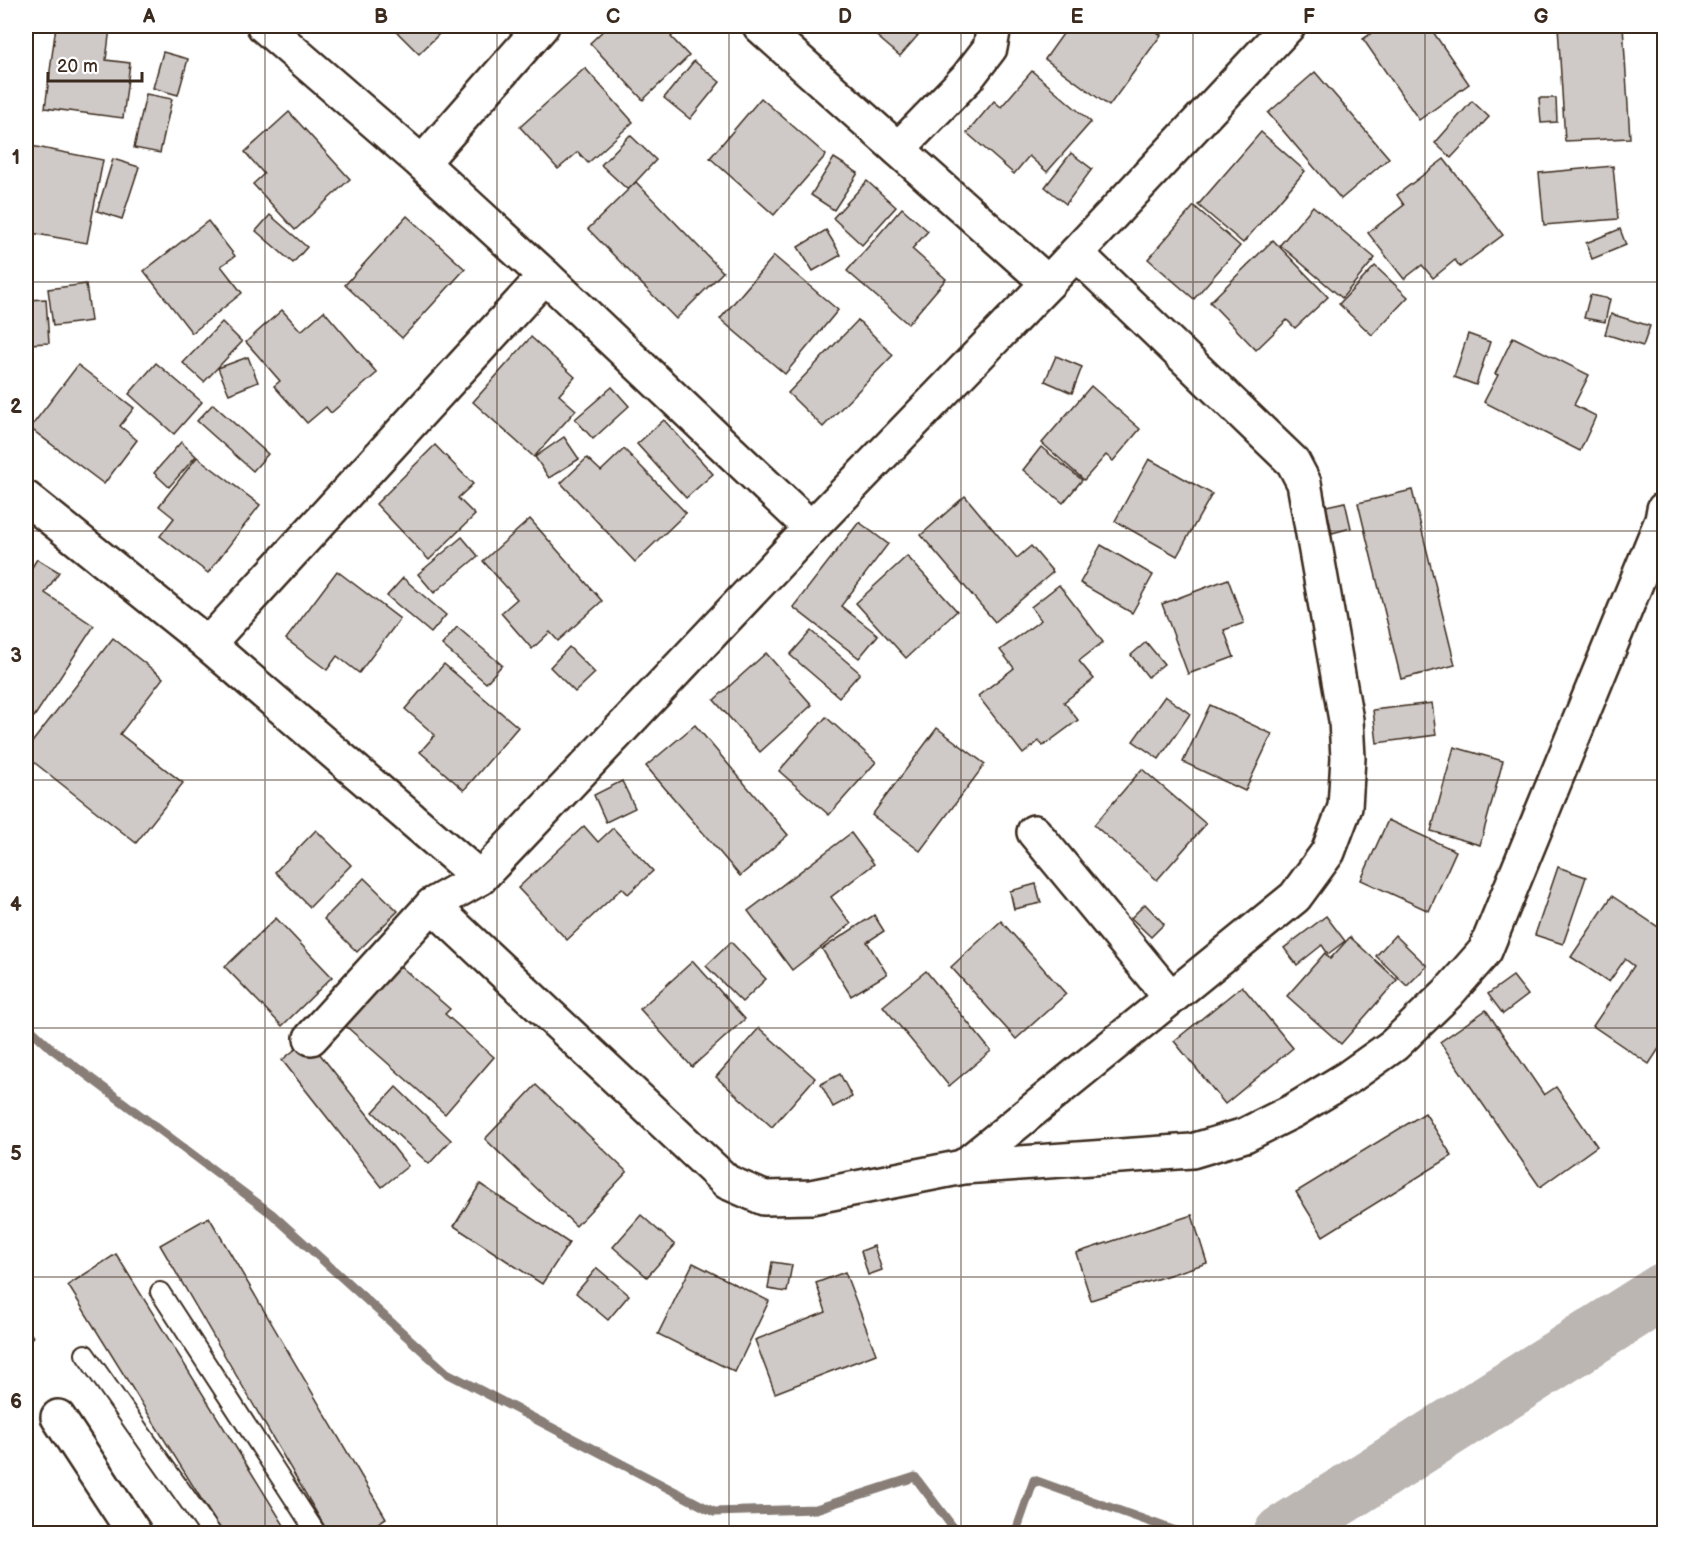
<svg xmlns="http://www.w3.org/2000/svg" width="1690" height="1559" font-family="'Balsamiq Sans',sans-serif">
  <rect width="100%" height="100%" fill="#fff"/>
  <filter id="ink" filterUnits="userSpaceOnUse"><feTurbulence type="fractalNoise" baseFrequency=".0167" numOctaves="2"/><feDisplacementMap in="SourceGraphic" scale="12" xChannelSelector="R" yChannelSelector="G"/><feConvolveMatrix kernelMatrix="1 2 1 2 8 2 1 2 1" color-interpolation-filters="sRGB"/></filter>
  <g filter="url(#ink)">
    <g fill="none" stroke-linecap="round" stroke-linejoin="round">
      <g stroke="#887e77" stroke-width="9">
        <polyline points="26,1025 52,1049 272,1214 447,1373 714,1512 816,1509 915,1477 958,1534"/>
        <polyline points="1015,1534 1034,1480 1184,1534"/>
      </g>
      <polyline stroke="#bcb6b3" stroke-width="57" points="1282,1534 1664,1291"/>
    </g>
    <g fill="#cfcac7" stroke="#3b2a1e" stroke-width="1.5">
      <polygon points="56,26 88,26 110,28 106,60 130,63 123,118 45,108"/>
      <polygon points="391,26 447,26 419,54"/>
      <polygon points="608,26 682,26 671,37 689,56 643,100 590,43"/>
      <polygon points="865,26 926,26 900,56"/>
      <polygon points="1052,26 1148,26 1161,35 1109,106 1045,59 1063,34"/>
      <polygon points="1382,26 1429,26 1469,84 1419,120 1363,39"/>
      <polygon points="1558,26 1623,26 1630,138 1565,141"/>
      <polygon points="163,52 188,59 178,95 153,88"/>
      <polygon points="694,61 720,82 690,119 664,98"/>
      <polygon points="585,68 633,122 588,163 578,152 558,169 520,127"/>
      <polygon points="1032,71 1091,122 1047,172 1029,156 1014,174 967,133 994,101 1001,107"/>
      <polygon points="1315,72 1389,158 1341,199 1268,113"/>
      <polygon points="146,94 172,99 160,153 134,148"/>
      <polygon points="761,98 826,155 774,215 710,158"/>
      <polygon points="1539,98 1556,98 1557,122 1541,123"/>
      <polygon points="1472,101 1489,117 1451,158 1435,143"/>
      <polygon points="289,112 350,179 295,230 253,184 264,174 245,152"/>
      <polygon points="1261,132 1305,171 1243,243 1198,205"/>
      <polygon points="630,135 656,160 628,190 601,165"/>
      <polygon points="26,145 103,160 87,243 26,232"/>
      <polygon points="1071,153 1092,169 1066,204 1045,187"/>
      <polygon points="834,158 858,173 834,210 811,195"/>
      <polygon points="113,159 139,167 122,219 97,211"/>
      <polygon points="1444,159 1503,235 1460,267 1455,260 1433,278 1422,265 1404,279 1368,233 1404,205 1397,195"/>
      <polygon points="1613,166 1618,219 1544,225 1539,173"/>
      <polygon points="867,181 896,207 862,245 833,218"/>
      <polygon points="636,182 723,272 676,319 588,229"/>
      <polygon points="1194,206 1240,246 1194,299 1148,259"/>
      <polygon points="1313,206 1375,258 1342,298 1280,245"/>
      <polygon points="902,208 928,231 912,249 946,279 908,324 847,271"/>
      <polygon points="270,215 307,247 293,263 256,231"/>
      <polygon points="407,216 465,269 402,338 345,285"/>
      <polygon points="208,221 235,256 221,266 242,293 192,333 144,271"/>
      <polygon points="1620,229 1626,245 1592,259 1586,243"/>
      <polygon points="826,230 841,255 813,271 798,247"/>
      <polygon points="1273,240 1328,297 1295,328 1287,320 1256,350 1210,302"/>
      <polygon points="774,256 838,310 785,374 720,319"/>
      <polygon points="1375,266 1408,297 1372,335 1339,304"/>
      <polygon points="86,284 91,321 53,326 48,289"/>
      <polygon points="1590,295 1610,299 1605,322 1584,318"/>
      <polygon points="46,299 49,343 28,344 29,368 26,368 26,300"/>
      <polygon points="282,310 301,331 324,311 377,373 331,413 326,407 307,423 274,386 280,381 246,342"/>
      <polygon points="1611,314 1650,326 1643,346 1605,334"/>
      <polygon points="858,320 893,355 823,427 788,393"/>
      <polygon points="222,322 242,342 204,382 183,363"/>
      <polygon points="1468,334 1490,342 1476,385 1454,377"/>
      <polygon points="531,337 575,377 559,395 576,410 534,457 473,402"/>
      <polygon points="1513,337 1589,375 1574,405 1596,416 1580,451 1484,402 1498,375 1495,374"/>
      <polygon points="1056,356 1082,367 1072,393 1045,381"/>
      <polygon points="248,357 258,382 229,394 218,368"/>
      <polygon points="156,363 202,402 174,434 129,394"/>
      <polygon points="78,365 134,408 120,426 137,440 104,484 30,428"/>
      <polygon points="1091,386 1140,429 1113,461 1106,455 1084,480 1042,443"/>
      <polygon points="612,387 629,406 593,439 575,419"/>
      <polygon points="213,404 268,454 253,471 197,421"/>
      <polygon points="664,420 713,474 686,498 637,444"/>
      <polygon points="564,437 579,459 549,478 535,457"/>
      <polygon points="181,442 196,456 169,487 154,473"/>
      <polygon points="435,445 473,484 458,498 475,515 429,560 376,504"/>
      <polygon points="1041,447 1082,480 1063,503 1023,470"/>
      <polygon points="624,449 686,513 635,562 561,483 587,458 601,471"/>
      <polygon points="197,457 260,505 208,573 160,536 174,518 159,506"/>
      <polygon points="1149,459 1212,494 1177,556 1115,521"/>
      <polygon points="1412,490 1455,665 1401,679 1358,503"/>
      <polygon points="965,496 1017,558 1031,546 1053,572 995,622 921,535"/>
      <polygon points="1345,502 1351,528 1332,533 1326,506"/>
      <polygon points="530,519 602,601 558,641 550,632 532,649 501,613 517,599 483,561"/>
      <polygon points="859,522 888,544 841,606 878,635 859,658 793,607"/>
      <polygon points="462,537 478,556 434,593 418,574"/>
      <polygon points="1101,545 1153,575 1132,613 1080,583"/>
      <polygon points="907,556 957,611 906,658 856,603"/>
      <polygon points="37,559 59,572 45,593 94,626 34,717 26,711 26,577"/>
      <polygon points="337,571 400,619 359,673 337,656 327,670 286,639"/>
      <polygon points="403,578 446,615 431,633 387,596"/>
      <polygon points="1228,579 1244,623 1224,630 1234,657 1188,674 1162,604"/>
      <polygon points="1059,585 1103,642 1079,661 1094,679 1064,702 1078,720 1043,746 1039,741 1023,754 978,696 1014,668 1000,650 1041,620 1031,607"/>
      <polygon points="457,627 502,665 486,683 442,645"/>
      <polygon points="811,631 860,673 839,697 790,655"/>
      <polygon points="113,638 163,678 120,734 183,783 136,843 26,756 26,750"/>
      <polygon points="1146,642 1164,664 1148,677 1131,655"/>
      <polygon points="569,647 595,673 575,692 550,667"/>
      <polygon points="766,653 812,705 760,752 714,700"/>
      <polygon points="444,664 518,727 464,790 420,752 435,735 405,709"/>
      <polygon points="1165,696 1190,714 1159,759 1133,741"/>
      <polygon points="1432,703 1436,735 1377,743 1373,710"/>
      <polygon points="1210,705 1272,734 1245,791 1183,762"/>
      <polygon points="826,717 876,762 829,815 779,771"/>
      <polygon points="695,725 788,835 740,876 646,766"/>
      <polygon points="937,728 985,764 920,851 872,815"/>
      <polygon points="1454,747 1503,761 1480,845 1431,831"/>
      <polygon points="1142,769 1206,824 1157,880 1094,825"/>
      <polygon points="622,781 635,808 606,822 594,795"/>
      <polygon points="1388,820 1456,851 1429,911 1361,880"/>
      <polygon points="584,826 598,842 613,828 653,871 628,894 622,888 567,940 518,888"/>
      <polygon points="316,830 351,865 310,907 275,872"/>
      <polygon points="851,833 874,864 831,897 851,924 792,970 748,911"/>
      <polygon points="1558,867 1586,877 1563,944 1535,935"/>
      <polygon points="364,878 398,911 357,952 324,919"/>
      <polygon points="1036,884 1041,903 1014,909 1010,891"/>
      <polygon points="1612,896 1664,931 1664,1041 1649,1064 1593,1026 1634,966 1625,959 1609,982 1571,957"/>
      <polygon points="1145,904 1164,924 1151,937 1131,918"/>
      <polygon points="874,915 884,931 867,942 887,974 851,996 822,949"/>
      <polygon points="1326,916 1345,941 1328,954 1322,945 1297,965 1284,948"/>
      <polygon points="276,918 332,977 282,1026 225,967"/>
      <polygon points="1001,921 1066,994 1016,1039 951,967"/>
      <polygon points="1395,935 1427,966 1407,986 1376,956"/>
      <polygon points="1350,937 1397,980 1341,1044 1287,996 1325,953 1330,959"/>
      <polygon points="731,942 766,979 742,1002 706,966"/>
      <polygon points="392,959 450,1009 445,1014 494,1057 445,1114 339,1020"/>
      <polygon points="693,961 745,1019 692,1067 640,1009"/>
      <polygon points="926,971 991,1051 949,1086 883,1006"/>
      <polygon points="1513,976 1528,995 1503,1014 1488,994"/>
      <polygon points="1242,986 1293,1048 1225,1104 1174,1041"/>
      <polygon points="1486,1010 1544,1095 1556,1087 1597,1146 1540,1187 1440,1042"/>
      <polygon points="759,1028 815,1078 772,1127 716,1077"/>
      <polygon points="308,1039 408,1166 382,1187 282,1060"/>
      <polygon points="840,1074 852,1097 833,1107 821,1084"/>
      <polygon points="536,1085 627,1172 576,1226 485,1139"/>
      <polygon points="396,1087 451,1140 429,1164 373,1112"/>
      <polygon points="1425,1113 1452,1156 1323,1236 1296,1192"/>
      <polygon points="480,1184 569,1243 542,1284 454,1226"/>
      <polygon points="641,1215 675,1245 647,1277 613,1247"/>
      <polygon points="1192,1215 1207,1263 1091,1300 1076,1253"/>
      <polygon points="209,1217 386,1518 361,1534 329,1534 160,1245"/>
      <polygon points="874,1246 882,1270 868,1275 861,1251"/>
      <polygon points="116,1254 287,1530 282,1534 223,1534 68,1285"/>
      <polygon points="772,1262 792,1265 787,1292 768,1289"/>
      <polygon points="693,1263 769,1301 735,1372 658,1334"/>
      <polygon points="597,1268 629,1295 608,1320 576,1293"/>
      <polygon points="845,1272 876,1354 775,1393 755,1340 826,1312 816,1283"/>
      <polygon points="26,1326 33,1337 26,1342"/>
    </g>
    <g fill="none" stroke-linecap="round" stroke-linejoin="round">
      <g stroke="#3b2a1e" stroke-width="22">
        <g id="lane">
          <polyline points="160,1292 317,1534"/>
          <polyline points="85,1354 212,1534"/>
        </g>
      </g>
      <g stroke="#3b2a1e" stroke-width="38">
        <g id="street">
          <polyline points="264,26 422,163 545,276 811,528"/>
          <polyline points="760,26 1048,283"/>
          <polyline points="898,149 967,78 990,48 994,26"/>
          <polyline points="422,163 542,26"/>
          <polyline points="26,498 208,644 480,878"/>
          <polyline points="208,644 545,276"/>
          <polyline points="1034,832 1171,998"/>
          <polyline points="432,905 727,1182 764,1198 811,1197 963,1167 1192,1151 1245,1135 1293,1111 1349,1077 1394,1045 1448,993 1485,951 1662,520 1664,509"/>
          <polyline points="311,1038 432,905 480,878 811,528 1048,283 1288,26"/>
          <polyline points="963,1167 1295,897 1328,852 1345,807 1348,758 1346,720 1304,483 1293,462 1076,253"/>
          <polyline points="58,1417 135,1534"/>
        </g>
      </g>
      <use href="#lane" stroke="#fff" stroke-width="18"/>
      <use href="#street" stroke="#fff" stroke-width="33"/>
    </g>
  </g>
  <path fill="none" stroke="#3b2a1e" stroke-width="1.5" stroke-opacity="0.55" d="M265 26V1534M497 26V1534M729 26V1534M961 26V1534M1193 26V1534M1425 26V1534M26 282H1664M26 531H1664M26 780H1664M26 1028H1664M26 1277H1664"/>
  <rect width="1690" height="1559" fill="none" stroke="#fff" stroke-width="66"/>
  <path d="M48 72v9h94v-9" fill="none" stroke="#3b2a1e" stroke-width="3"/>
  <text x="57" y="72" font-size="18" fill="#3b2a1e" stroke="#ffffff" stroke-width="4.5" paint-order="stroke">20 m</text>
  <rect x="33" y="33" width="1624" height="1493" fill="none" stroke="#3b2a1e" stroke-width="2"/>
  <g font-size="20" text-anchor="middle" font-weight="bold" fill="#3b2a1e">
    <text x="149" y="23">A</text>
    <text x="381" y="23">B</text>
    <text x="613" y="23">C</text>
    <text x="845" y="23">D</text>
    <text x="1077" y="23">E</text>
    <text x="1309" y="23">F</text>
    <text x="1541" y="23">G</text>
    <text x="16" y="164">1</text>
    <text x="16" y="413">2</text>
    <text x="16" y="662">3</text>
    <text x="16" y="911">4</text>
    <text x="16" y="1160">5</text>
    <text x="16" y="1408">6</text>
  </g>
</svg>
